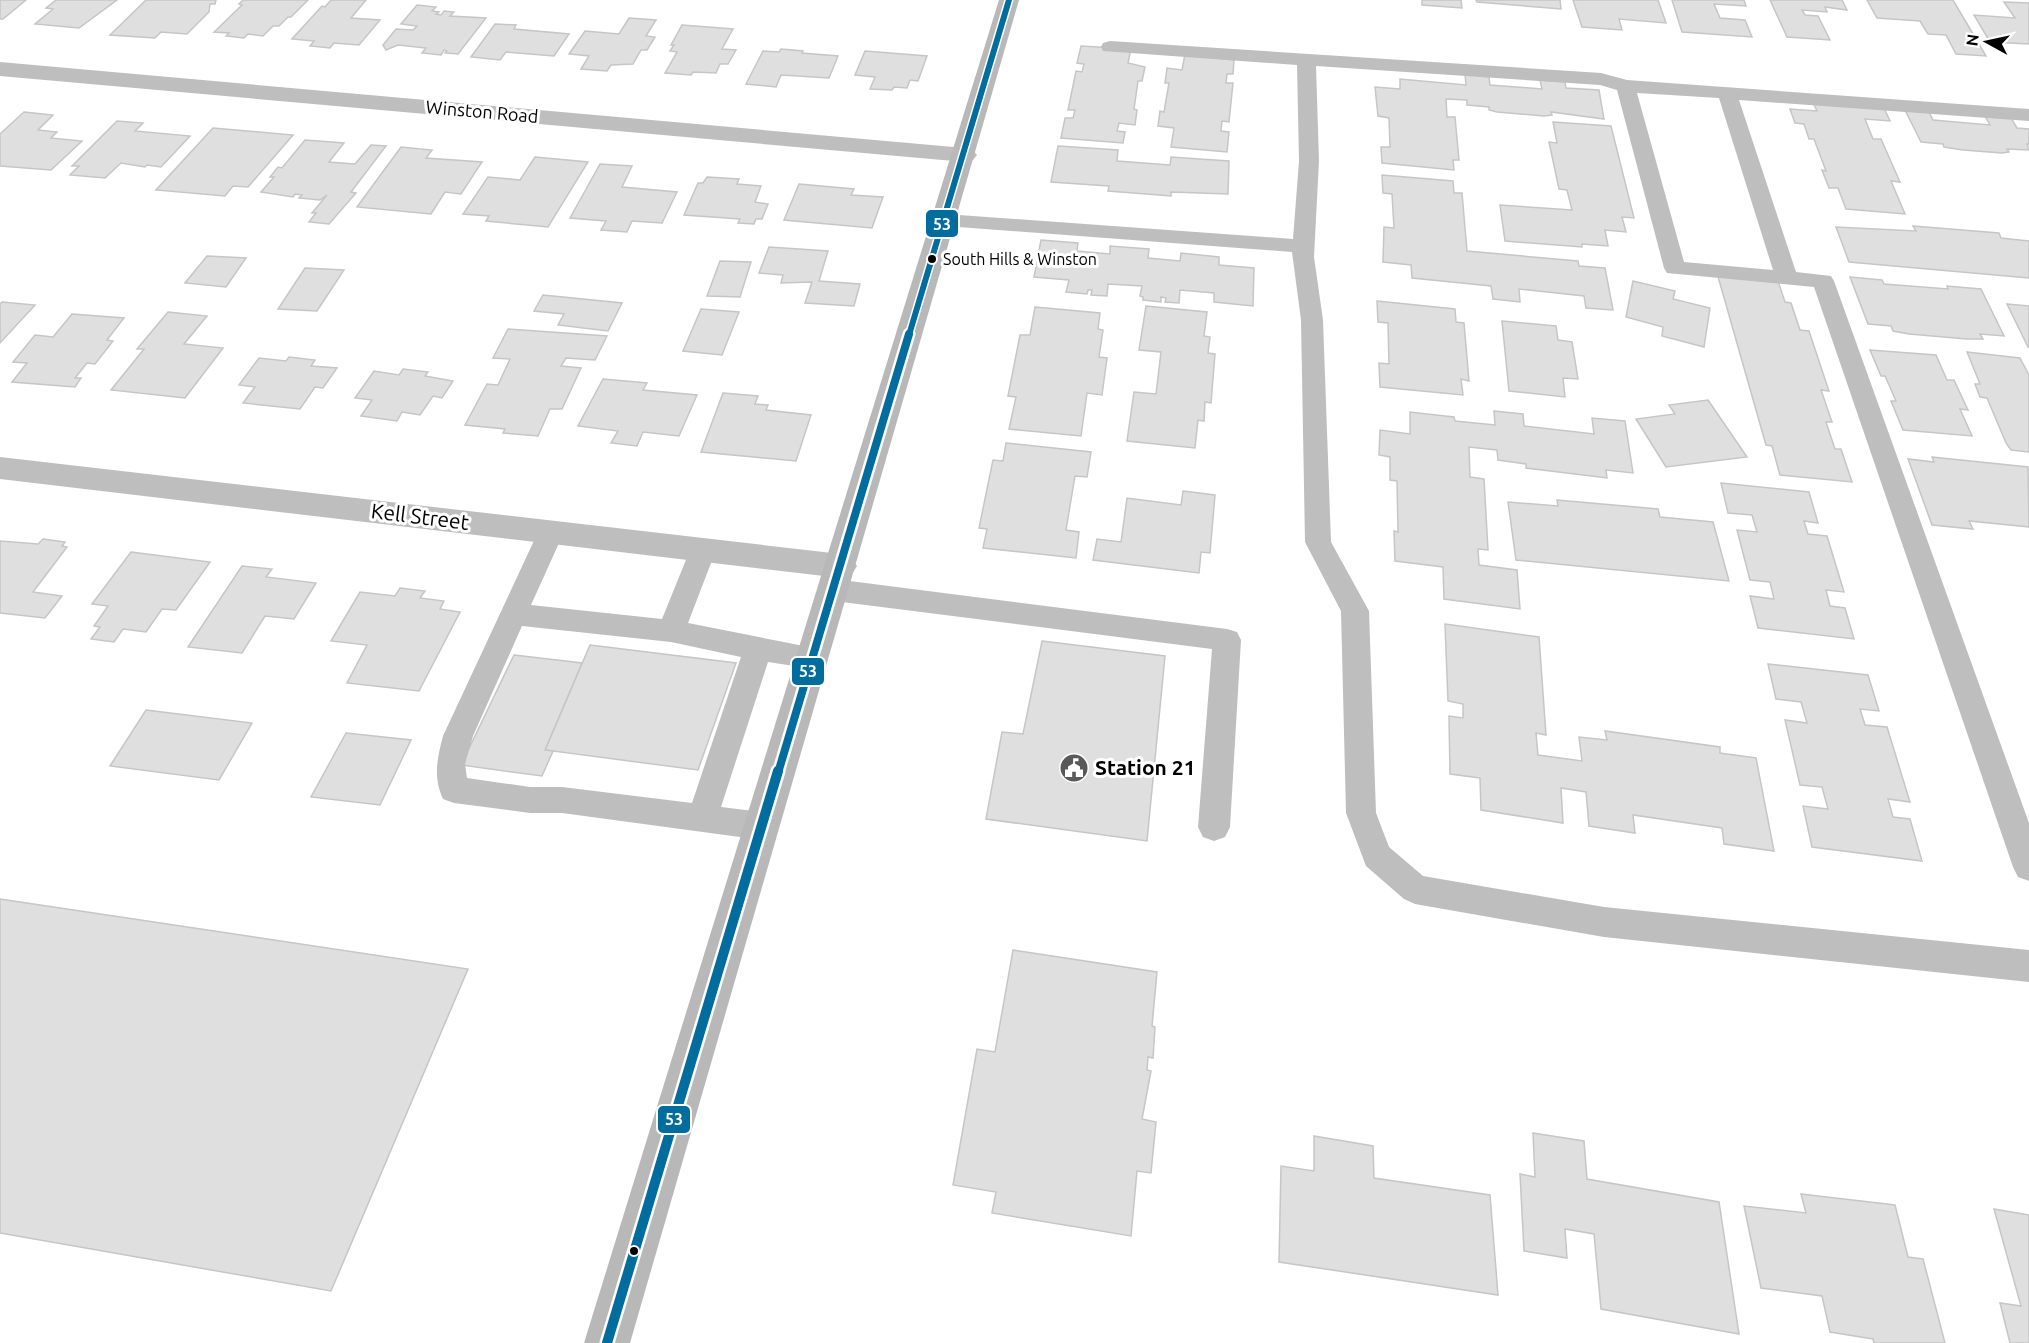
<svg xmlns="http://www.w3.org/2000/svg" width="2029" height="1343" font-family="Ubuntu,sans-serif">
  <rect width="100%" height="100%" fill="#fff"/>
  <g fill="#dfdfdf" stroke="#c6c6c6" stroke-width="1.5">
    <polygon points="0,0 26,0 3,19 0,19"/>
    <polygon points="56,0 117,0 79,28 35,24 53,9 46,8"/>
    <polygon points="146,0 216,0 215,4 210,4 209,12 187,34 161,32 155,38 110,35"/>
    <polygon points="243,0 308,0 291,17 288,17 279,26 273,26 263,36 248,34 244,38 226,36 229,33 214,32 242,5 239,4"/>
    <polygon points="331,0 366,0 351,18 380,20 359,45 334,43 330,48 310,46 314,41 292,39 322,6 325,7"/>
    <polygon points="1422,0 1461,0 1462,8 1422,5"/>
    <polygon points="1476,0 1560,0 1561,9 1477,2"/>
    <polygon points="1573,0 1658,0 1666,23 1619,19 1622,30 1582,27"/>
    <polygon points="1672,0 1744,0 1746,6 1714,4 1720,18 1745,20 1752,37 1682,32"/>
    <polygon points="1770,0 1842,0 1847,10 1825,7 1827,12 1802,10 1805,15 1818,16 1830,40 1787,37"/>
    <polygon points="1867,0 1953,0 1986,56 1956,54 1946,35 1928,34 1920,21 1877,18"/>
    <polygon points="2004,2 2029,3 2029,44 1990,42 1974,15 2015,18"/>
    <polygon points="417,5 436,7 432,11 439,12 436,14 441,15 444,11 454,12 450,16 486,18 458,54 445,53 447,51 444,50 441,55 422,53 426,48 398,45 386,50 383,45 396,29 413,30 417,26 401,24"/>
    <polygon points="629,18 656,20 646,36 655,37 647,50 641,50 633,64 611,65 607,71 581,69 589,56 569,54 585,31 619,34"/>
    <polygon points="495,24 516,25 514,29 569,34 554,56 506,52 500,60 471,57"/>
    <polygon points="682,25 733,29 722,49 736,50 728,64 720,64 716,73 693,72 691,75 665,73 677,52 670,51 674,45 671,45"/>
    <polygon points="1081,46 1131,49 1128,63 1145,67 1142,81 1138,81 1134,109 1137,110 1135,125 1119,123 1117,131 1125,132 1123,143 1061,138 1065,118 1073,118 1075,110 1068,110 1076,71 1082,72 1084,64 1077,63"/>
    <polygon points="781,49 803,51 802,53 838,56 829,78 781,75 776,87 746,84 763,51 779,52"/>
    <polygon points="865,51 927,56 918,81 910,80 907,88 894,87 892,90 870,89 875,77 855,75"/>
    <polygon points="1185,54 1234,60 1233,74 1227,74 1226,83 1233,83 1229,122 1222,121 1221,131 1229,132 1227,152 1171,147 1174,128 1158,126 1160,111 1164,112 1169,83 1165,83 1167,68 1182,70"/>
    <polygon points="1465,74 1489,77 1490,85 1542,89 1540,80 1565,82 1566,88 1599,90 1604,119 1551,112 1552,115 1544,116 1497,112 1489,110 1489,107 1467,105 1467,100 1446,99 1447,117 1455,117 1459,160 1453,160 1454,170 1382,163 1381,147 1390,147 1389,118 1378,116 1375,87 1400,89 1400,79 1466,85"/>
    <polygon points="1812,100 1883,106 1890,121 1865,119 1873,139 1881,139 1900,182 1891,181 1905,214 1846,209 1838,188 1829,188 1822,170 1826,171 1814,139 1809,139 1804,124 1795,123 1790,109 1817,111"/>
    <polygon points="1905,110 1929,112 1933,120 1990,125 1985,116 2011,118 2017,128 2029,129 2029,144 2027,144 2029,150 2007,149 2009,152 2002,153 1963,150 1944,147 1943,144 1921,142"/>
    <polygon points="24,112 53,115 38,130 57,132 51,138 82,141 51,170 0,166 0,134"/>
    <polygon points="117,121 143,123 135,131 190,136 161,167 147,165 145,167 121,163 105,178 70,175 79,166 72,166"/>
    <polygon points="1553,122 1611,126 1634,218 1622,217 1626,232 1605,230 1608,246 1582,244 1582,247 1505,241 1500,205 1572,210 1567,190 1559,189 1549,142 1557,143"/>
    <polygon points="213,128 293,135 248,187 233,186 225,196 156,190"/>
    <polygon points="305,140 344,143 329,162 355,164 371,145 386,146 351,192 356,193 329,224 309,222 316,213 312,213 327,195 320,200 299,198 302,195 295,194 293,197 261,192 274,177 270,177 278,167 282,168"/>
    <polygon points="1058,146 1118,150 1117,161 1170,165 1171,157 1229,161 1228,194 1171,192 1171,196 1108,191 1109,186 1051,182"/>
    <polygon points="401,147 432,150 426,158 482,162 461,194 445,192 431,214 357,207"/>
    <polygon points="535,157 588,162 548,227 486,221 489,216 463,214 488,177 520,180"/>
    <polygon points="600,164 632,166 622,187 677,192 662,223 632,221 627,232 601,230 606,221 570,218"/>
    <polygon points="1382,175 1453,181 1454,193 1462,193 1467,251 1578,261 1579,266 1605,268 1613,310 1586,308 1584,296 1519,289 1520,302 1493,299 1491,286 1412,278 1411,265 1383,262 1384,227 1394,228 1392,194 1383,193"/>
    <polygon points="707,177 739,179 737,184 761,186 755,202 768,204 762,219 756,219 754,224 738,223 740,219 684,215 698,183 703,183"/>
    <polygon points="799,184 854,189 851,195 883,197 872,228 784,220"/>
    <polygon points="1913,226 1999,233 2001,238 2029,241 2029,278 1849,262 1836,227 1916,231"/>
    <polygon points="1041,240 1078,243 1077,251 1110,254 1110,246 1149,249 1148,258 1180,261 1181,253 1219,257 1219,265 1254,268 1253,306 1214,302 1214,293 1180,290 1179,303 1165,302 1166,298 1161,297 1161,302 1143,300 1143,297 1140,296 1142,286 1108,284 1107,296 1091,295 1092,290 1088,290 1087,294 1066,292 1069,280 1034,277"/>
    <polygon points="769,247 828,251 819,281 860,284 854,306 805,303 812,282 781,283 783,275 759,273"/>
    <polygon points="207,256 246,258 226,287 185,283"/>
    <polygon points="720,261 751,262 740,297 707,296"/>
    <polygon points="305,268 344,270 317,311 278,309"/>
    <polygon points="1717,273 1777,278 1785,302 1791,303 1800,330 1809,331 1829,391 1821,390 1832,422 1826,422 1835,449 1841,449 1852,482 1780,475 1772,446 1766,445"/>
    <polygon points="1850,277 1882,280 1884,284 1948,289 1947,286 1981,289 2004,336 1980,334 1983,339 1967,339 1909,334 1893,331 1891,326 1868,324"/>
    <polygon points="1633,281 1675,291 1673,299 1710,308 1704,347 1662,336 1663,327 1626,317"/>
    <polygon points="543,295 622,303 608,331 558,325 564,314 534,311"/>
    <polygon points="1377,301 1455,309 1456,322 1464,323 1469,381 1461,379 1463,395 1380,387 1379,363 1389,364 1388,323 1378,322"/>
    <polygon points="2,302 35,305 0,343 0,304"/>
    <polygon points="2007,304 2029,306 2029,347 2028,347"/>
    <polygon points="1146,306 1207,312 1204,336 1210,337 1208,353 1215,354 1211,403 1205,402 1204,421 1198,420 1195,448 1127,441 1134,392 1156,394 1161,352 1139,350"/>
    <polygon points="1035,307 1100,313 1098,329 1103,330 1099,357 1107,358 1102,395 1087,393 1081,436 1009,429 1016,397 1008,396 1020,335 1030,335"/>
    <polygon points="701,309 739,312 722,355 683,351"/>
    <polygon points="168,312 207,316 184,344 223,348 185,398 111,390 144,349 137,349"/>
    <polygon points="72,314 124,318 107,340 113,341 95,364 87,363 75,378 81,378 75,387 12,382 27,363 13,362 35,335 53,337"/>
    <polygon points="1502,321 1556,326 1558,340 1572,342 1578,379 1563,378 1565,397 1509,391"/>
    <polygon points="508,329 607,336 595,360 566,358 561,366 581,368 562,409 550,409 538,436 503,433 505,429 465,425 487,384 498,385 510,359 493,358"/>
    <polygon points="1870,350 1936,355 1947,380 1954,380 1968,410 1960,409 1972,436 1903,430 1891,401 1896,401 1885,376 1881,376"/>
    <polygon points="1967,352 2020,358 2029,375 2029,452 2011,450 2006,443 1987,398 1980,397 1975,384 1980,384"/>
    <polygon points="289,357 315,360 311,366 337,368 323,388 315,387 300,409 243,403 255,387 239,385 259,358 286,361"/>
    <polygon points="403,369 428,372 425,376 453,381 442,398 433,396 420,415 402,412 397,421 361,416 372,400 355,398 374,371 399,375"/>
    <polygon points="603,379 647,383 643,390 697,395 679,436 643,432 637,446 611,443 618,431 578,426"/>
    <polygon points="723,393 758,396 755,404 768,405 766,410 811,415 796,461 701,452"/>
    <polygon points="1708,400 1747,457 1666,467 1636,419 1675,414 1669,405"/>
    <polygon points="1494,411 1523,414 1524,426 1594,434 1592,418 1625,421 1633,473 1606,470 1607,478 1526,468 1526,464 1498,460 1497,450 1469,447 1470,477 1484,479 1488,550 1478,549 1479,565 1517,570 1520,609 1444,599 1443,567 1395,561 1394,531 1398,532 1397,481 1390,480 1390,457 1379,455 1380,430 1410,434 1410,412 1454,417 1455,421 1495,425"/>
    <polygon points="1006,443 1091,452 1087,477 1075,476 1066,530 1079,532 1076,558 983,548 987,529 979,528 993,460 1003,461"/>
    <polygon points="1932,457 2028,467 2029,527 1969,521 1973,529 1932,525 1908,459 1934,462"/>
    <polygon points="1721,483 1809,492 1818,523 1804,521 1808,534 1827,536 1844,592 1826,590 1830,606 1845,608 1854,639 1758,628 1750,596 1774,599 1770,582 1750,580 1737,530 1757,532 1752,515 1728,513"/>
    <polygon points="1183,491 1215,495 1210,553 1201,552 1199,573 1093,560 1097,539 1121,542 1127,498 1181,505"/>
    <polygon points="1557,500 1658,509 1660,517 1713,522 1729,581 1516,560 1508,502 1558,506"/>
    <polygon points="43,539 65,542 62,546 67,547 33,592 62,596 45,618 0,613 0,541 38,544"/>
    <polygon points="131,552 210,562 176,610 162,609 146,632 123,629 114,642 91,639 100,627 94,626 108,606 92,604"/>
    <polygon points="242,566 272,569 266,577 316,583 294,619 265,616 242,653 188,647"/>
    <polygon points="400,588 425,591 420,598 444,601 440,609 460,612 419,691 347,683 367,645 331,641 360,592 395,596"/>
    <polygon points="1445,624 1539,637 1546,735 1536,733 1538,755 1582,761 1579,737 1607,740 1605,731 1720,747 1720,753 1756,758 1774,851 1724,844 1722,828 1633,815 1635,833 1589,826 1586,792 1561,788 1563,823 1481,810 1480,778 1450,774 1449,716 1463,718 1463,704 1448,701"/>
    <polygon points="1042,641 1165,656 1147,841 986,819 1002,732 1023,734"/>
    <polygon points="590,645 736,663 698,770 545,750"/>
    <polygon points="514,655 582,663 545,750 553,751 542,776 461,765"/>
    <polygon points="1768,664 1868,675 1879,711 1860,709 1865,725 1887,727 1910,802 1888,799 1893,817 1910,819 1922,861 1812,847 1803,806 1828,809 1822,787 1800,785 1785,720 1807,723 1801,702 1776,699"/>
    <polygon points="146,710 252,723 219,780 110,766"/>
    <polygon points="346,733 411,740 380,805 311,797"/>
    <polygon points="0,899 468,969 331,1291 0,1233"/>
    <polygon points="1013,950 1157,972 1152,1026 1155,1027 1153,1058 1148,1057 1147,1070 1151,1071 1142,1119 1156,1122 1151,1173 1137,1171 1131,1236 992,1213 996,1192 953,1185 977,1049 995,1052"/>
    <polygon points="1533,1133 1584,1141 1587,1179 1719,1202 1739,1334 1601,1309 1594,1234 1565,1229 1567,1258 1524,1251 1520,1174 1535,1177"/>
    <polygon points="1314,1136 1373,1146 1374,1178 1490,1195 1498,1295 1279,1262 1281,1166 1314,1171"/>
    <polygon points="1801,1194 1895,1205 1908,1257 1923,1259 1945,1343 1874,1343 1873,1339 1830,1332 1822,1296 1761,1288 1744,1206 1806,1213"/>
    <polygon points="1994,1209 2029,1215 2029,1343 2010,1343 2000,1303 2021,1306"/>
  </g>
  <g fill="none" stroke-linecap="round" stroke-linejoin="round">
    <g fill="#bebebe" fill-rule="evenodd">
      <path d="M1110 41 1601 73 1627 80 2029 109V121L1739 100 1796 272 1831 276 1834 281 2029 823V881L2018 877 2013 867 1814 287 1667 273 1664 268 1617 90 1600 85 1316 66 1319 161 1314 257 1323 320 1331 542 1369 611 1376 813 1389 847 1423 876 1604 907 2029 950V982L1604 937 1415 904 1404 899 1366 866 1346 813 1341 611 1305 542 1301 320 1292 252 945 226 938 225 934 220 938 215 945 214 1293 239 1299 161 1297 65 1103 51 1101 47 1103 43ZM1637 93 1719 98 1773 270 1684 262Z"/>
      <path d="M551 522 560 525 564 532 531 605 662 619 690 550 694 543 703 540 712 543 716 550 688 623 824 650 828 658 824 666 814 669 768 662 721 807 762 812 773 816 777 826 773 836 762 840 562 813H530L454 803 443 799C433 777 437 759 443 736L538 532 542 525ZM522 626 671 642 741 657 692 803 562 787H530L467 778 465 764 473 736Z"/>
      <polygon points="834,579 1227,629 1237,632 1241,640 1230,827 1225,837 1214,841 1203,837 1198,827 1212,649 834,601 824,598 820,590 824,582"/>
    </g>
    <g fill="#bebebe" fill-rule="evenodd">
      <polygon points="0,62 965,148 973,150 977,155 973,160 965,162 0,76"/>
      <polygon points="0,457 841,554 852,558 857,566 852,574 841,578 0,479"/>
    </g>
    <polygon fill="#b8b8b8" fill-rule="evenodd" points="999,0 1019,0 630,1343 584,1343"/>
    <g stroke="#fff" stroke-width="9">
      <polyline id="bus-1-far2" points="909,335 1009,0"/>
    </g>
    <g stroke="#fff" stroke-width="13">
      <polyline id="bus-1-far1" points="778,773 909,334"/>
    </g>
    <g stroke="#fff" stroke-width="15">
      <polyline id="bus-1" points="607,1343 778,771"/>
    </g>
    <use href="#bus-1-far2" stroke="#006d9e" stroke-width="6"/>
    <use href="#bus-1-far1" stroke="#006d9e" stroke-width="8"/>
    <use href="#bus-1" stroke="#006d9e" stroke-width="10"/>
  </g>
  <defs>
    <g id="civic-disc" transform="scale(1.5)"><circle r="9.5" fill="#595959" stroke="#fff"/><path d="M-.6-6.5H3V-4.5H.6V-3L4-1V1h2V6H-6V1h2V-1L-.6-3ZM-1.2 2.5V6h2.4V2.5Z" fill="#fff"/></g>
  </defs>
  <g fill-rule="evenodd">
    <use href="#civic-disc" x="1074" y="768"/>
  </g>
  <g fill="#000" stroke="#fff" stroke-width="2">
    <circle cx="932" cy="259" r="5"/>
    <circle cx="634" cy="1251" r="5"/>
  </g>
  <g text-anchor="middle" stroke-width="6" stroke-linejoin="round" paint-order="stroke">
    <g font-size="16" fill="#000" stroke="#fff" text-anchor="start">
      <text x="943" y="265">South Hills &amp; Winston</text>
    </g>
    <g font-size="18" fill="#000" stroke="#fff">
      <text transform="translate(482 112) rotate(5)" y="6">Winston Road</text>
    </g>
    <g font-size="21" fill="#000" stroke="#fff">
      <text transform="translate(420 517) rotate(7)" y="7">Kell Street</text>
    </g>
    <g font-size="21" font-weight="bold" fill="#000" stroke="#fff" text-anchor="start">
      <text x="1095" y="775">Station 21</text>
    </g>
  </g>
  <g stroke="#fff" stroke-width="2">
    <rect x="925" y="209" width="34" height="29" rx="6" fill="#006d9e"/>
    <rect x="791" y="657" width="34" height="29" rx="6" fill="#006d9e"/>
    <rect x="657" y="1105" width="34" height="29" rx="6" fill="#006d9e"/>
  </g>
  <g font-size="16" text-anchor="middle" font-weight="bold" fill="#fff">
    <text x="942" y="230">53</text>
    <text x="808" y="677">53</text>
    <text x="674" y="1125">53</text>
  </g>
  <g transform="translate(1987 42) rotate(278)" stroke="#ffffff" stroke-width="4.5" paint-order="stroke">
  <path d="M0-4.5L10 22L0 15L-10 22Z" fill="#000000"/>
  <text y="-9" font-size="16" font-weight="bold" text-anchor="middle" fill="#000000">N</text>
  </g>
</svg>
